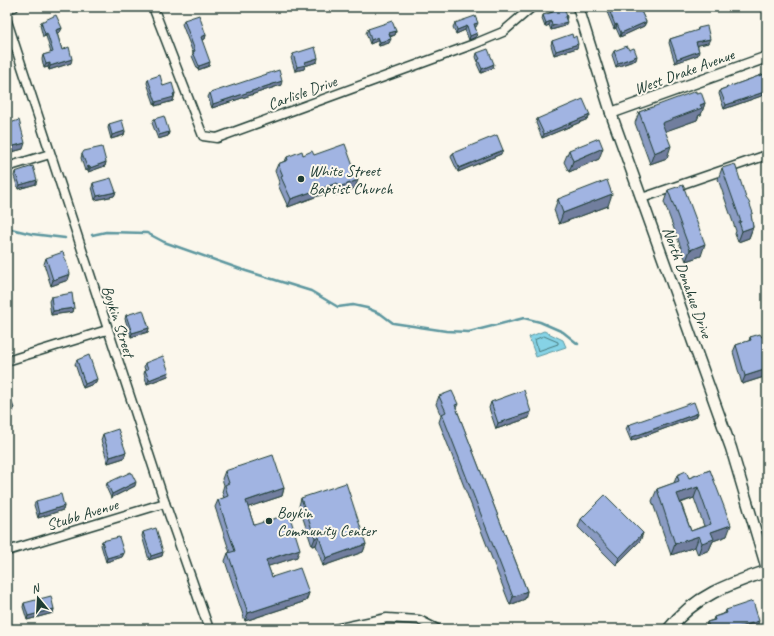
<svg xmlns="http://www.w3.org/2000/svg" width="774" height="636" font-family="Caveat,sans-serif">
  <rect width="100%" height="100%" fill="#fbf7ec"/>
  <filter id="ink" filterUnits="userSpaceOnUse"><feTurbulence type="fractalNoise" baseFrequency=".025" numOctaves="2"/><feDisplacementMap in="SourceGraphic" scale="8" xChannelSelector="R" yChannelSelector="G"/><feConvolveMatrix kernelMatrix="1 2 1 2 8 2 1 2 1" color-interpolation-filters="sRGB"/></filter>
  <g filter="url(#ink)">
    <polygon fill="#86d3e6" stroke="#5d979f" points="544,331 563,340 566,347 536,357 529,337"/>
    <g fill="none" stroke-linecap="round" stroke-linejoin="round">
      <polygon stroke="#48797b" stroke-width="1" points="544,336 558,342 558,344 538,351 535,340"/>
      <g stroke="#5d979f" stroke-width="2.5">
        <polyline points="7,228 32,234 65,238"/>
        <polyline points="92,235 106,232 147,233 164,242 246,271 311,291 338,307 353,305 367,308 381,314 393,323 446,331 469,332 524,318 540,322 563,332 578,344"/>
      </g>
      <g stroke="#1f3d34" stroke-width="11">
        <g id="minor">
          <polyline points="153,7 203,136 217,138 474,44 503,32 532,7"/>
          <polyline points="7,9 14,7"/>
          <polyline points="7,21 165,503 209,629"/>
          <polyline points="7,167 50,154"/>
          <polyline points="642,198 767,155"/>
          <polyline points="7,361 107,330"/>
          <polyline points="7,551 165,503"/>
          <polyline points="335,629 387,618 419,620 437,629"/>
        </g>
      </g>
      <g stroke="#1f3d34" stroke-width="13">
        <g id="tertiary">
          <polyline points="578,7 613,119 731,448 767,569"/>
          <polyline points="611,113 767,57"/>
        </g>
      </g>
      <g stroke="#1f3d34" stroke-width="14">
        <path id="secondary" d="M669 629C694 596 729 584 767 571"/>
      </g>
      <use href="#minor" stroke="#fbf7ec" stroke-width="8"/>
      <use href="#tertiary" stroke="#fbf7ec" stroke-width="10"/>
      <use href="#secondary" stroke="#fbf7ec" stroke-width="11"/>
    </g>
    <g fill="#8a9bc2" stroke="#1f3d34" fill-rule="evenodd">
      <polygon points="605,7 639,7 646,22 644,26 620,37 616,28 614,29"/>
      <polygon points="552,9 567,17 565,26 551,30 549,25 545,27 542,19 543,15 550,13"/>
      <polygon points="184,20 206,35 205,39 202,40 209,66 198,70 192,56 193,53 182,24"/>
      <polygon points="41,22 62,28 60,32 57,33 62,50 71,63 49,70 48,67 44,68 42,59 43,55 51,53 46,36 43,37 40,25"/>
      <polygon points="455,23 476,27 475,27 477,33 476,37 469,40 465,30 456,34 453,27"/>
      <polygon points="698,28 708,43 698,45 698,55 675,63 669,43 670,39 697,31"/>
      <polygon points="368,29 396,31 395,35 390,37 389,43 379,46 377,41 370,44 366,33"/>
      <polygon points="573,38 577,48 554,55 551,45 552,41"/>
      <polygon points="629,50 636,60 616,67 612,55 614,51"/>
      <polygon points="477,53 493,68 481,73 477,64 478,62 476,57"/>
      <polygon points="293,54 317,62 305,66 304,69 295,71 291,58"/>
      <polygon points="767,73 767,94 724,109 719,94 720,90"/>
      <polygon points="148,79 163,86 175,93 173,101 155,106 147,83"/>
      <polygon points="281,85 212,108 208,97 210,93"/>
      <polygon points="696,93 705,103 701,115 699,115 697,120 665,131 667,158 650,164 635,123 639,112"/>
      <polygon points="767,114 767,134 763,121 765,115"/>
      <polygon points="590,115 588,119 542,138 536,123 537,119"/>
      <polygon points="154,119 169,132 168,136 158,139 152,123"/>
      <polygon points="7,124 23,149 8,153 7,150"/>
      <polygon points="109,124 125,131 124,135 111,139 108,128"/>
      <polygon points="569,150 599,159 569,172 564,162"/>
      <polygon points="453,153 501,154 458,172 451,157"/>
      <polygon points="82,154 106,162 105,166 88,172 88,170 85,171 81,158"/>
      <polygon points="303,155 314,155 355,188 336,195 334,190 288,207 278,185 279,182 275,171 278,164 285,161 287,157"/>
      <polygon points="722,168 751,216 753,227 749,238 738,242 735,234 736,231 718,179"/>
      <polygon points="767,171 767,201 762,187 762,183"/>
      <polygon points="15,172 36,184 18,189 14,176"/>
      <polygon points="93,183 116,192 114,196 95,200 92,187"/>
      <polygon points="668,190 701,256 686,261 664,202"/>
      <polygon points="558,199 608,206 559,224 554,210"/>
      <polygon points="46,258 68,280 51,286 44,264"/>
      <polygon points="51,297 74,308 73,312 51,315 49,301"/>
      <polygon points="126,315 149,328 148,332 131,337 125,319"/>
      <polygon points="767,336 767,376 742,384 733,352 736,345 749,341 750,337 762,337"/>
      <polygon points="77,360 96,383 83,388 75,364"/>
      <polygon points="145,363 168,376 147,384 144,374 145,370 144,367"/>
      <polygon points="439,396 458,404 456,408 527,591 525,599 510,605 439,422 441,416 436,404"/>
      <polygon points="491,402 529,418 496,429 489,408"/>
      <polygon points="698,413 696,417 631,441 626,429 628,425"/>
      <polygon points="103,434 126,452 124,458 108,463 101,440"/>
      <polygon points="767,454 767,469 764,461"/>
      <path d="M710 470 727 536 713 541 709 550 698 555 695 547 671 555 652 501 657 489 674 483 677 475 689 478ZM694 498 704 526 691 531 681 503Z"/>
      <polygon points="225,471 284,488 282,496 248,507 254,525 297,557 268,566 272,577 309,593 306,601 245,621 225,561 228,553 230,553 215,507 218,500 224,498 222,492 224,485 222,479"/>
      <polygon points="107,483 135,486 111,498 106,487"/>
      <polygon points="301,498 366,544 363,552 323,566 316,545 312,546 299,506"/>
      <polygon points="36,501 64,506 63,510 38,518 34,505"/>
      <polygon points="581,519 643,533 640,541 616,565 578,527"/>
      <polygon points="143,532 163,552 162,556 149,560 142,536"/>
      <polygon points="102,541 124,553 122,557 106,562 101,545"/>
      <polygon points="24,603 54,609 53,613 27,620 23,607"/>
      <polygon points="726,610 757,627 750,629 700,629 706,627 707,622 713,620 714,617 725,613"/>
    </g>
    <g fill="#717e9e" stroke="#1f3d34">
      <polygon points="551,21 549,25 545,27 546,23"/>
      <polygon points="567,22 565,26 551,30 552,26"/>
      <polygon points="646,22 644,26 620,37 621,33"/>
      <polygon points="478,23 476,27 472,28 474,24"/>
      <polygon points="617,24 616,28 614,29 615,25"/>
      <polygon points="467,26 465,30 456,34 457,30"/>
      <polygon points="62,28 60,32 55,34 56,30"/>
      <polygon points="396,31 395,35 387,37 389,33"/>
      <polygon points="47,33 46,36 43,37 45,34"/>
      <polygon points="477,33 476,37 469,40 470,36"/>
      <polygon points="206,35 205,39 199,41 201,37"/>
      <polygon points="378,37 377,41 370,44 371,40"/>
      <polygon points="391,39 389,43 379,46 380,42"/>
      <polygon points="710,39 708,43 695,46 696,42"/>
      <polygon points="578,44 577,48 554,55 556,51"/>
      <polygon points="699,51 698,55 675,63 677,59"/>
      <polygon points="637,56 636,60 616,67 618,63"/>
      <polygon points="318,58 317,62 305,66 304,69 295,71 297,67 305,62"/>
      <polygon points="72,59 71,63 49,70 50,66"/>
      <polygon points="210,62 209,66 198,70 199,66"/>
      <polygon points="50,63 48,67 44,68 46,64"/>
      <polygon points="494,64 493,68 481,73 482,69"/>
      <polygon points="282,81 281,85 212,108 213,104"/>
      <polygon points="767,91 767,94 724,109 726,105"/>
      <polygon points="175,93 173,101 155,106 156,102"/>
      <polygon points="705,103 701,115 699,115 697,120 658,134 662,123"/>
      <polygon points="590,115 588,119 542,138 544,134"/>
      <polygon points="125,131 124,135 111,139 112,135"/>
      <polygon points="169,132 168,136 158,139 159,135"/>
      <polygon points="25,143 23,149 8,153 10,147"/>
      <polygon points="671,146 667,158 650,164 654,153"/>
      <polygon points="603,148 599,159 569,172 573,161"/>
      <polygon points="503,150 501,154 458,172 459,168"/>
      <polygon points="106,162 105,166 88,172 90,168"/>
      <polygon points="89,166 88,170 85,171 87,167"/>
      <polygon points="37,180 36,184 18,189 20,185"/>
      <polygon points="358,180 355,188 336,195 339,187"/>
      <polygon points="337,183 334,190 288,207 291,199"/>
      <polygon points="116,192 114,196 95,200 97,196"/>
      <polygon points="612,194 608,206 559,224 563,213"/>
      <polygon points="753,227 749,238 738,242 742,231"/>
      <polygon points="705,244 701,256 686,261 690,250"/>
      <polygon points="70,274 68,280 51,286 53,280"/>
      <polygon points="74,308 73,312 51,315 53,311"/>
      <polygon points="149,328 148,332 131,337 132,333"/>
      <polygon points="767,369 767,376 742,384 745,376"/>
      <polygon points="169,372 168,376 147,384 149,380"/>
      <polygon points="97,379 96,383 83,388 85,384"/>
      <polygon points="14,408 13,412 7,414 7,411"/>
      <polygon points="531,412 529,418 496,429 498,423"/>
      <polygon points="698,413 696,417 631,441 632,437"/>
      <polygon points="126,452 124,458 108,463 110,457"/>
      <polygon points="136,482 135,486 111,498 112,494"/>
      <polygon points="698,487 694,498 673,505 677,494"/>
      <polygon points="284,488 282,496 243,509 246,501"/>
      <polygon points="64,506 63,510 38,518 39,514"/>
      <polygon points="731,525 727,536 713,541 709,550 698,555 702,543 711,532"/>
      <polygon points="643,533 640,541 616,565 619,558"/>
      <polygon points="699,536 695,547 671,555 675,544"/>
      <polygon points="319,537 316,545 312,546 315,538"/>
      <polygon points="366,544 363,552 323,566 326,558"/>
      <polygon points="300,549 297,557 263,568 266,560"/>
      <polygon points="163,552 162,556 149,560 151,556"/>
      <polygon points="124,553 122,557 106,562 107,558"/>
      <polygon points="527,591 525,599 510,605 513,597"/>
      <polygon points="309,593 306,601 245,621 248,613"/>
      <polygon points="54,609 53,613 27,620 28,616"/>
      <polygon points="759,621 757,627 750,629 733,629"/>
    </g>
    <g fill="#a1b4e2" stroke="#1f3d34" fill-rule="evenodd">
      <polygon points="556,7 564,7 567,17 565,17 567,22 552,26 551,21 546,23 543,15 553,12 552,9"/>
      <polygon points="608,7 639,7 646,22 621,33 617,24 615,25"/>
      <polygon points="56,15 62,28 56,30 62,50 69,47 72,59 50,66 50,63 46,64 43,55 53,52 47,33 45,34 41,22"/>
      <polygon points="199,15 206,35 201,37 210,62 199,66 193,52 195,51 184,20"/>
      <polygon points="475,16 478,23 474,24 477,33 470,36 467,26 457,30 455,23"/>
      <polygon points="392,21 396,31 389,33 391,39 380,42 378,37 371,40 368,29"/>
      <polygon points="707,26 710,39 696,42 699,51 677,59 670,39 698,30 698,28"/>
      <polygon points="572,34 573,38 576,36 578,44 556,51 552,41"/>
      <polygon points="627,46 629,50 634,48 637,56 618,63 614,51"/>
      <polygon points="315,47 318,58 305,62 306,65 297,67 293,54"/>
      <polygon points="488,49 494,64 482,69 478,60 480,59 477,53"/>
      <polygon points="279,70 282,81 213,104 210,93"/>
      <polygon points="767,73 767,91 726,105 720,90"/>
      <polygon points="160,75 163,86 172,83 175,93 173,94 174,97 156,102 148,79"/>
      <polygon points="696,91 696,93 701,92 705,103 700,105 702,108 662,123 671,146 654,153 639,112"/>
      <polygon points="583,99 590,115 544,134 537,119"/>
      <polygon points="767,114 767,121 765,115"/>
      <polygon points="164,116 169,132 159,135 154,119"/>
      <polygon points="19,120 25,143 10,147 7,136 7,124"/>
      <polygon points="122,120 125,131 112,135 109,124"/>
      <polygon points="497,135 503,150 459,168 453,153"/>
      <polygon points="599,138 603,148 573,161 569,150"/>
      <polygon points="345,144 358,180 339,187 337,183 291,199 281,177 283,176 278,164 288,160 287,157 302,151 303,155 312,151 314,155"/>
      <polygon points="102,147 106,162 90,168 89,166 87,167 82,154 84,151"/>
      <polygon points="735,164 746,198 749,202 753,213 751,214 753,227 742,231 739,222 741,222 722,168"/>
      <polygon points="33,166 37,180 20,185 15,172"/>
      <polygon points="111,178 116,192 97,196 93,183"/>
      <polygon points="607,180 612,194 563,213 558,199"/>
      <polygon points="683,185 705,244 690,250 668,190"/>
      <polygon points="63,252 70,274 53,280 46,258"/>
      <polygon points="72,293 74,308 53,311 51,297"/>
      <polygon points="143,310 149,328 132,333 126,315"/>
      <polygon points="760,334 762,337 767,336 767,369 745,376 736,345 751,340 750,337"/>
      <polygon points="89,355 97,379 85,384 77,360"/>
      <polygon points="163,356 169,372 149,380 145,370 148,369 145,363"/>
      <polygon points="7,390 14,408 7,411"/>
      <polygon points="524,390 531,412 498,423 491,402"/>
      <polygon points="452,391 458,404 455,405 527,591 513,597 442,414 446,412 439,396"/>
      <polygon points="694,402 698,413 632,437 628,425"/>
      <polygon points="118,429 126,452 110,457 103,434"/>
      <polygon points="273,455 284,488 246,501 254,525 289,514 300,549 266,560 272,577 300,568 309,593 248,613 228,553 235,551 218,500 228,496 225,485 229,483 225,471"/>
      <path d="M710 470 731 525 711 532 714 539 702 543 699 536 675 544 657 489 679 481 677 475 686 471 689 478ZM698 487 711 524 691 531 677 494Z"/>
      <polygon points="131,472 136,482 112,494 107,483"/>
      <polygon points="346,483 366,544 326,558 319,537 315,538 301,498"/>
      <polygon points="61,494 64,506 39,514 36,501"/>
      <polygon points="605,495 643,533 619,558 581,519"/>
      <polygon points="156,528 163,552 151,556 143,532"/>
      <polygon points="119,537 124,553 107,558 102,541"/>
      <polygon points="51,596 54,609 28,616 24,603"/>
      <polygon points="753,601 759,621 733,629 700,629 709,626 707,622 715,620 714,617 727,613 726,610"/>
    </g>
  </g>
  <g fill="#1f3d34" stroke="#fbf7ec" stroke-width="1.5">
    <circle cx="301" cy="179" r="4"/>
    <circle cx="269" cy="521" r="4"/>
  </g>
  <g text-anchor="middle" stroke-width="4" stroke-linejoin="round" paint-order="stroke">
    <g font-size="16" fill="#1f3d34" stroke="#fbf7ec">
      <text transform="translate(684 71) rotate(-20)" y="6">West Drake Avenue</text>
      <text transform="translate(302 92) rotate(-20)" y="6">Carlisle Drive</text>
      <text transform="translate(688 282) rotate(70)" y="6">North Donahue Drive</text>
      <text transform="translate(119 321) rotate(72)" y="6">Boykin Street</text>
      <text transform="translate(82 514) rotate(-17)" y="6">Stubb Avenue</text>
    </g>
    <g font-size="16" fill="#1f3d34" stroke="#fbf7ec" text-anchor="start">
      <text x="309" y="176">White Street<tspan x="309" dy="18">Baptist Church</tspan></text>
      <text x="277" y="518">Boykin<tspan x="277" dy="18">Community Center</tspan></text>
    </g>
  </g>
  <rect width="774" height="636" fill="none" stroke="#fbf7ec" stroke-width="24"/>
  <rect x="12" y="12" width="750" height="612" fill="none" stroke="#1f3d34" stroke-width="1.5" filter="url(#ink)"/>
  <g transform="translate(38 598) rotate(342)" stroke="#fbf7ec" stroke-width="3" paint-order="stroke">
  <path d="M0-3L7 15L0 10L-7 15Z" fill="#1f3d34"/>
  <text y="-6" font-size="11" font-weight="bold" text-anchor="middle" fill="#1f3d34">N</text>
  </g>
</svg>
